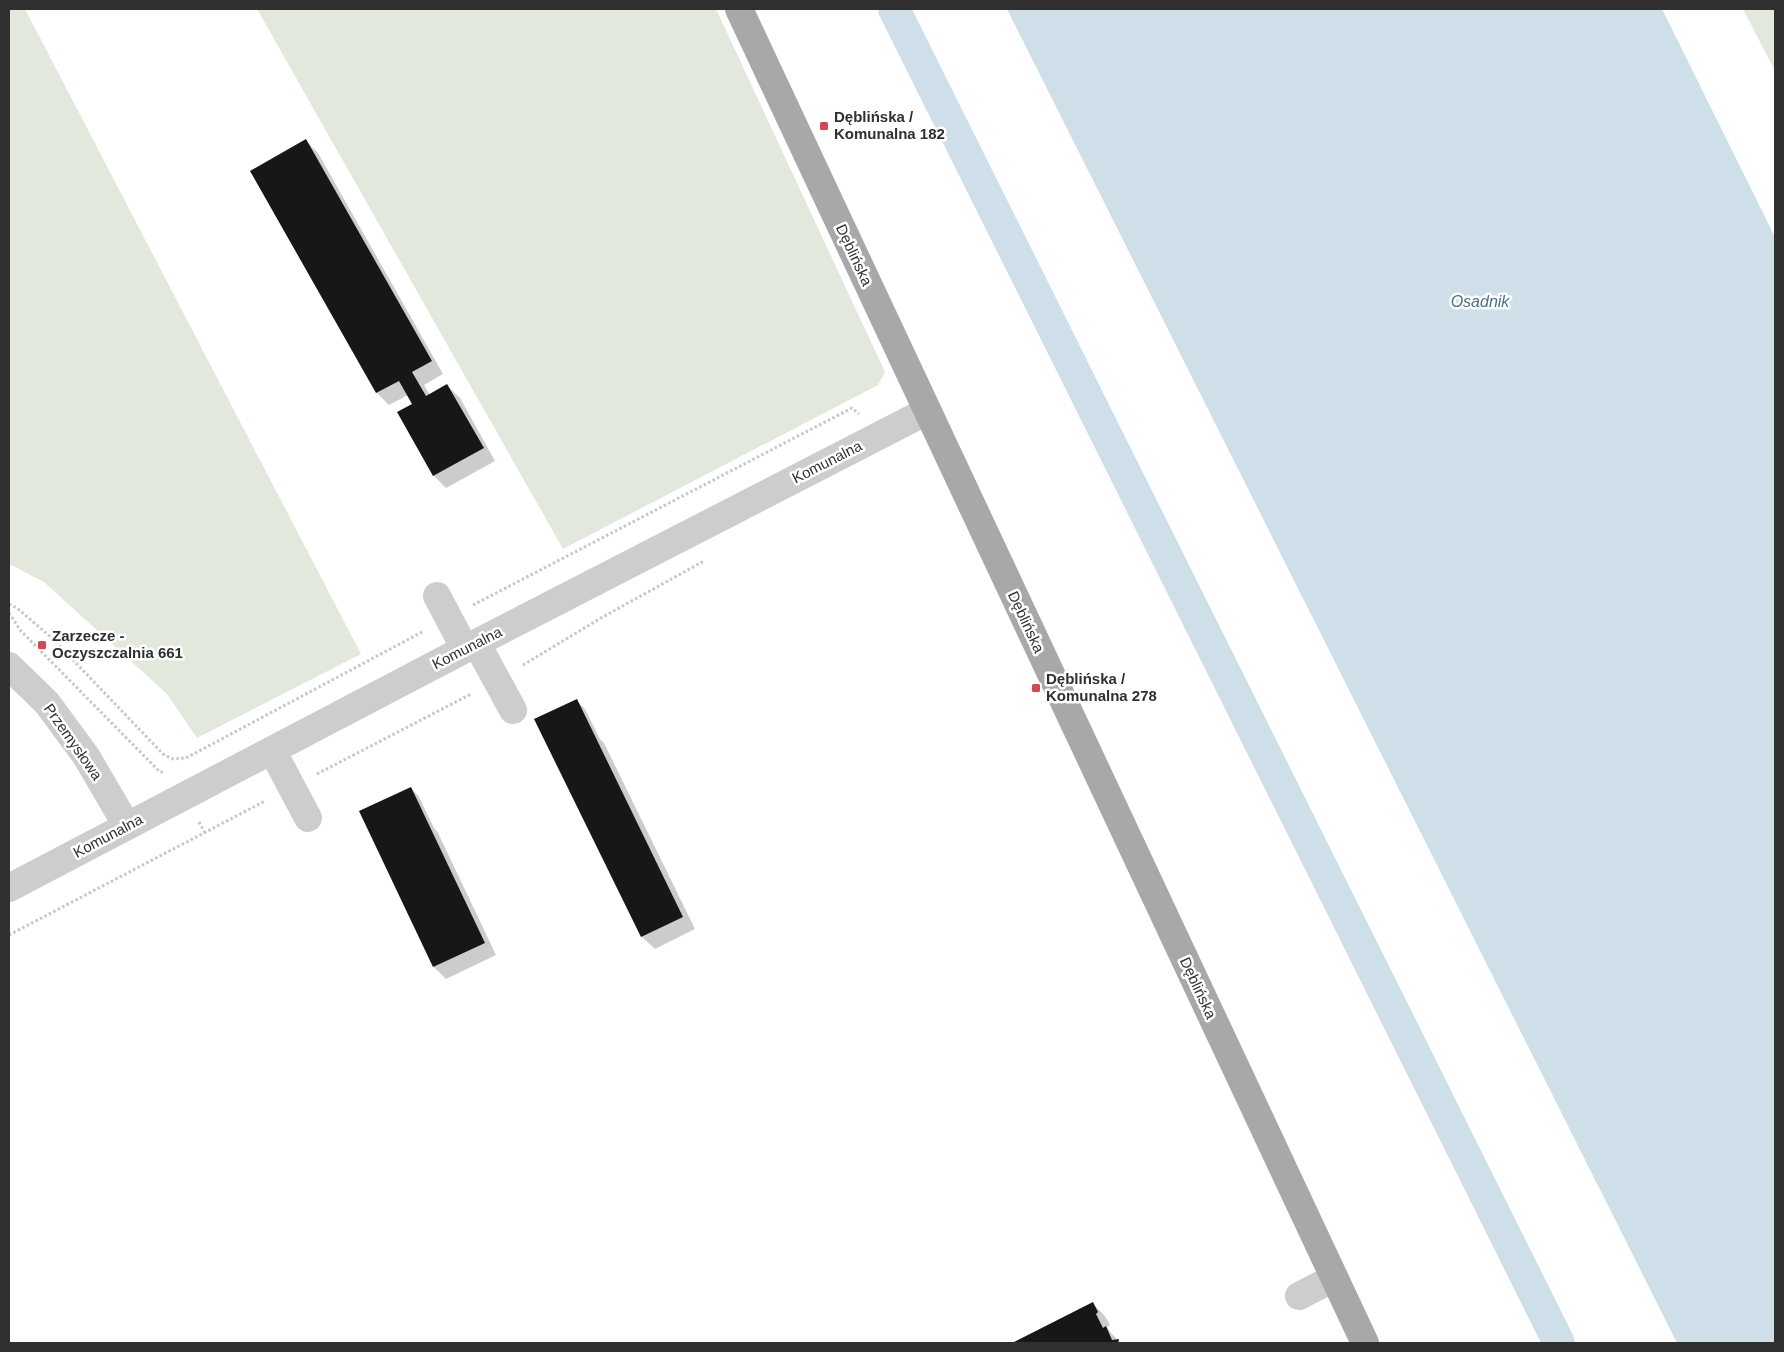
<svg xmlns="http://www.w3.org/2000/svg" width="1784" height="1352" font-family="Helvetica,sans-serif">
  <rect width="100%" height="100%" fill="#fff"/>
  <g fill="#e3e8dd">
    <polygon points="9,9 25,9 361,654 197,738 167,694 44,582 9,564"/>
    <polygon points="257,9 716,9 885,372 878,385 563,549"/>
    <polygon points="1743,9 1775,9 1775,71"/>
  </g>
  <polygon fill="#cedfe9" points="1007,9 1662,9 1775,237 1775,1343 1677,1343"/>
  <g fill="#0003">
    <polygon points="306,141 318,153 443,374 424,385 430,395 447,385 460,398 495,461 446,488 434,476 399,413 414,404 408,395 389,405 377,393 252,171"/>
    <polygon points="577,701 585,709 600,739 604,743 695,929 655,949 642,937 536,720"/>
    <polygon points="411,788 419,797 434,828 438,833 496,955 446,979 434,967 361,812"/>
    <polygon points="1092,1303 1105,1316 1110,1325 1107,1327 1111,1333 1121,1343 1015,1343"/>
  </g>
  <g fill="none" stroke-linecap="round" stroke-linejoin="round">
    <polyline stroke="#cedfe9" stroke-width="32" points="894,9 1559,1343"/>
  </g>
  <g fill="#171717">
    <polygon points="306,139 432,361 412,372 426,396 447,384 484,448 433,476 397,412 412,404 399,381 376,393 250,171"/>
    <polygon points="577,699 683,917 641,937 534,719"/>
    <polygon points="411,787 485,943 433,967 359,811"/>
    <polygon points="1093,1302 1098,1312 1096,1314 1103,1328 1106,1326 1112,1340 1119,1339 1118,1343 1012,1343"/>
  </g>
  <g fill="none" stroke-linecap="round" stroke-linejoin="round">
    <g stroke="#c7c7c7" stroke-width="3" stroke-dasharray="2.5 2.5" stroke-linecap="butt">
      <polyline points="9,604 17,608 53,639 163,754 173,759 186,758 424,631"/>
      <polyline points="473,605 852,408 859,414"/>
      <polyline points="9,613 21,631 160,772 164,772"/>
      <polyline points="523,665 601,618 704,561"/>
      <polyline points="317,774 471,694"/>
      <polyline points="199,822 205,833"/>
      <polyline points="9,935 265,801"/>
    </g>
    <g stroke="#cdcdcd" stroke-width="28">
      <polyline points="437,596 465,649"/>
      <polyline points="477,644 513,710"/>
      <polyline points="9,666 47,703 86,756 127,826"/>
      <polyline points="272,750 308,818"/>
      <polyline points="9,888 465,649 927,411"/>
      <polyline points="1299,1296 1334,1278"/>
    </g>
    <polyline stroke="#a8a8a8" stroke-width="28" points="739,9 1365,1343"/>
  </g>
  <g fill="#d14856" stroke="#fff" stroke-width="2">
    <rect x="819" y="121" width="10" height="10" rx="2.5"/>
    <rect x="37" y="640" width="10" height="10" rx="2.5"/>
    <rect x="1031" y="683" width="10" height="10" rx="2.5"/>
  </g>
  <g text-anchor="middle" stroke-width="5" stroke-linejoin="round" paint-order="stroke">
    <g font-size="15" font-weight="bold" fill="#303030" stroke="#fff" text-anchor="start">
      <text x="834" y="122">Dęblińska /<tspan x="834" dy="17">Komunalna 182</tspan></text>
      <text x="52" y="641">Zarzecze -<tspan x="52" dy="17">Oczyszczalnia 661</tspan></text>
      <text x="1046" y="684">Dęblińska /<tspan x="1046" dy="17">Komunalna 278</tspan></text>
    </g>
    <g font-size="15" fill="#303030" stroke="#fff">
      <text transform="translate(854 255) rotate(65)" y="5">Dęblińska</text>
      <text transform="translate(827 462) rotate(-27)" y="5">Komunalna</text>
      <text transform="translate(1026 622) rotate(65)" y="5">Dęblińska</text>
      <text transform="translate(467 648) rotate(-27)" y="5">Komunalna</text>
      <text transform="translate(73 742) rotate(55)" y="5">Przemysłowa</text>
      <text transform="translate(108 836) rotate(-28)" y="5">Komunalna</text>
      <text transform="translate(1198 988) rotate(65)" y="5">Dęblińska</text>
    </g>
    <g font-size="16" font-style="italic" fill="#477189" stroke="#fff">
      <text x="1480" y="307">Osadnik</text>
    </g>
  </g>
  <rect width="1784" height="1352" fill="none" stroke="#303030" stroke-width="20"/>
</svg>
